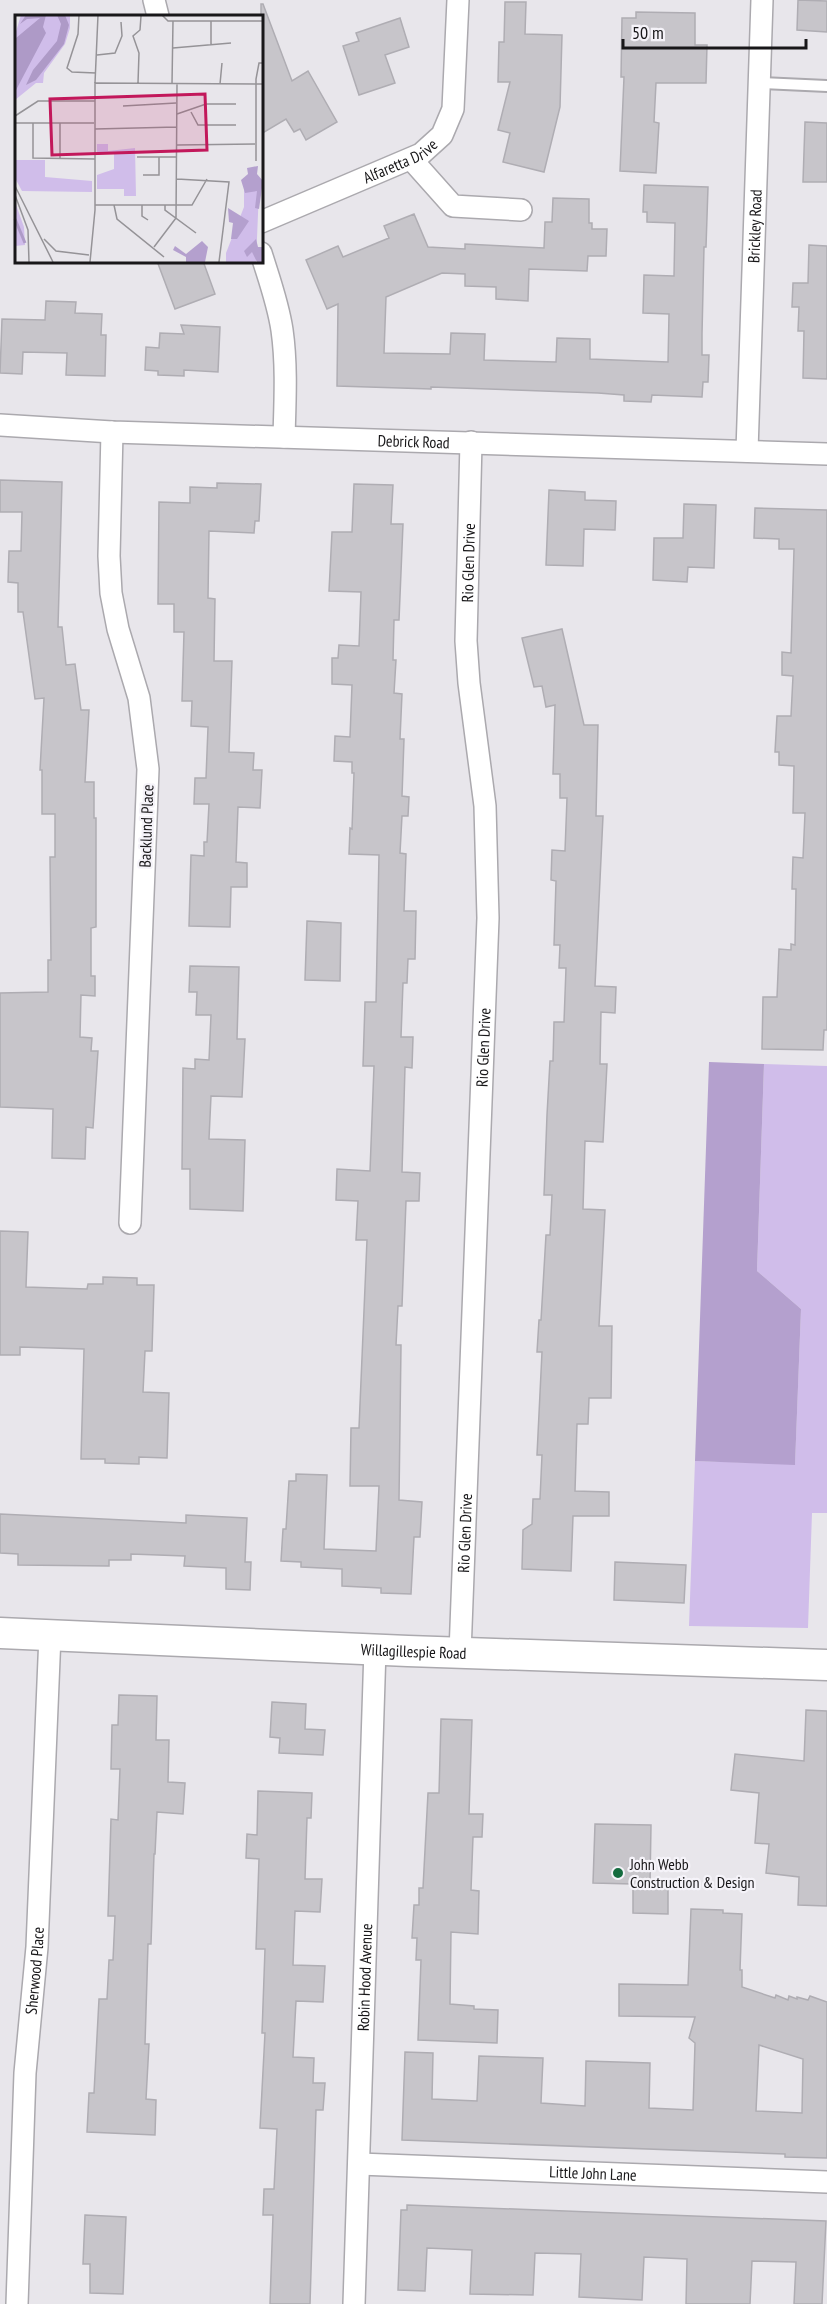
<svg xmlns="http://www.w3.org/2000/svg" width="827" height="2304" font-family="'PT Sans Narrow',sans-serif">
  <rect width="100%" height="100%" fill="#e8e6eb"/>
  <polygon fill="#d0bdea" points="764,1064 827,1066 827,1513 812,1513 808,1628 689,1626 695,1461 795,1464 801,1309 757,1271"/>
  <polygon fill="#b4a0ce" points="709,1062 764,1064 757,1271 801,1309 795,1465 695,1461"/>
  <g fill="#c7c5ca" stroke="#afadb3" stroke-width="1.5" fill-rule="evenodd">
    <polygon points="798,0 827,1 827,32 797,30"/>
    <polygon points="505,2 526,2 525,34 562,35 560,107 544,172 503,162 510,133 498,130 510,82 498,82 499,42 504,42"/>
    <polygon points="261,4 263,4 292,81 308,71 337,122 306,140 300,129 294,132 286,119 261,134"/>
    <polygon points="636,12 695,13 695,45 707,45 706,83 656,83 654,122 659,123 656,173 620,171 624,77 621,77 622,18 636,18"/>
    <polygon points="400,18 409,47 385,55 395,83 359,95 343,46 359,41 356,33"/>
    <polygon points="805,122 827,123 827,182 803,182"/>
    <polygon points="644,185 708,187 706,247 704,247 702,334 702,355 709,355 708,382 703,382 702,397 652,395 651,402 624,401 624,395 598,393 431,387 431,389 337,386 338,304 327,309 306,260 338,246 343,257 389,238 384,226 414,214 428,247 465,249 465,244 544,248 545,222 552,222 553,198 589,199 589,223 592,223 592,229 607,229 606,256 588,256 587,271 529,269 528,301 496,299 496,287 465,286 465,274 442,273 386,297 384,353 450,354 451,333 485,334 484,360 556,362 557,338 590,339 590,359 668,362 669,314 643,313 644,275 674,276 675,223 647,222 647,212 643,212"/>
    <polygon points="809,245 827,246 827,379 803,378 804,331 798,331 799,307 792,307 793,283 808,283"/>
    <polygon points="157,261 203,261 215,294 175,309"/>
    <polygon points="46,301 76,302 75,313 102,314 101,335 106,335 105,376 66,375 67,353 23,352 22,374 0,373 2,319 45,320"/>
    <polygon points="181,325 220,327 218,372 184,370 184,376 158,375 158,371 145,370 146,347 159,348 160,333 184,334"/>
    <polygon points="0,480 62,482 58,627 62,627 66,665 75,664 81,710 89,710 85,782 94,782 94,818 96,818 96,927 91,928 91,976 95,976 95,996 81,995 80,1037 92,1038 91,1051 98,1051 93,1128 86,1127 85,1159 52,1158 53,1109 0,1107 0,993 48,992 48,960 51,960 50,857 55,857 55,814 42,814 42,770 40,770 44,698 35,699 23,612 18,612 18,583 8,582 9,551 21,551 22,512 0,512"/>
    <polygon points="217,483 261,484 259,521 255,521 254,533 209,531 208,598 215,599 214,661 232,661 229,752 254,753 253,770 262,770 260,808 238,807 236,862 247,863 247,887 231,887 230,927 189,926 191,855 204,856 204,842 207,842 209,804 194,804 195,778 206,778 208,727 191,726 192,701 182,701 184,632 174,632 174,604 158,604 159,502 190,503 190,487 217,488"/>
    <polygon points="354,484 393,485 391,524 403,524 399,620 394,620 393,660 396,660 394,693 402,694 400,739 404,739 402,796 409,797 408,816 402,816 400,853 406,854 404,911 416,911 415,959 408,959 407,983 403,983 401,1037 413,1037 412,1068 405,1067 402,1172 420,1173 419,1201 406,1201 402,1306 398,1306 396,1345 401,1345 399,1500 422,1502 420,1537 414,1537 411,1594 381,1593 381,1588 342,1586 342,1569 301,1567 301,1562 281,1561 283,1529 286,1529 289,1481 296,1481 296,1474 327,1475 324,1549 376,1551 379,1486 350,1486 351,1428 359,1428 367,1240 356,1240 358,1201 336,1200 337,1169 370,1171 374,1066 363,1066 365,1002 376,1002 379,855 349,854 350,828 352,829 354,773 352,773 352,762 334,761 335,736 350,737 352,685 332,684 332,658 338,658 339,645 359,646 361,592 329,591 332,532 352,532"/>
    <polygon points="549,490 585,492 585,500 616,501 615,530 584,529 583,566 546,565"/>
    <polygon points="684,504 716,505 714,568 688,567 687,582 653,580 654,538 683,538"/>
    <polygon points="755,508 827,510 827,1030 824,1030 823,1050 762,1049 763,997 777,997 779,949 791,950 791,944 795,945 796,889 792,889 793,857 803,858 805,813 793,813 794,766 779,765 779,752 775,752 777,716 791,716 793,676 782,675 782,652 791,653 794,549 779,549 779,539 754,538"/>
    <polygon points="562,629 584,725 598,725 596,816 603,816 595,986 616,987 615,1013 601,1012 600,1064 607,1064 603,1142 585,1141 583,1209 605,1210 599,1326 612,1326 611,1398 589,1398 588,1424 577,1424 575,1491 609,1492 609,1516 573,1516 571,1571 522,1569 523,1530 532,1524 533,1499 540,1499 542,1455 537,1455 542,1352 537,1352 539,1320 541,1320 546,1235 550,1235 552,1195 544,1195 547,1115 550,1061 553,1061 554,1022 564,1022 566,968 559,968 560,945 554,945 556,881 551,880 552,850 565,851 567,798 560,798 560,774 553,774 555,705 546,707 542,686 534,687 522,638"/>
    <polygon points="307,921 341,923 340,981 305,980"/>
    <polygon points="190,966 239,967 237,1039 245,1039 242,1097 211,1096 209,1139 245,1140 243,1211 190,1209 190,1169 182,1169 183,1068 195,1069 195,1059 209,1060 211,1015 196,1015 197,992 189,992"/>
    <polygon points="0,1231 28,1232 26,1287 87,1289 88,1284 103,1284 103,1277 137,1278 137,1285 154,1285 152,1351 145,1351 143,1392 169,1393 167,1458 139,1457 139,1464 105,1463 105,1459 81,1459 84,1349 20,1347 20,1355 0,1355"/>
    <polygon points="0,1514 186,1523 186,1515 247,1518 245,1562 251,1562 250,1590 226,1589 226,1568 184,1566 185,1556 131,1554 131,1560 109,1560 109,1566 18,1565 18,1554 0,1553"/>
    <polygon points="615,1562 686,1565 684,1603 614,1600"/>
    <polygon points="119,1695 157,1696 156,1740 169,1740 168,1782 185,1783 183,1814 157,1812 155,1854 154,1854 151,1944 148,1944 145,2044 149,2044 146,2099 156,2100 155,2135 87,2132 89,2093 94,2093 99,1999 107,1999 109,1960 113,1960 115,1916 108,1916 110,1852 111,1819 118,1820 120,1769 111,1769 112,1725 118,1725"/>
    <polygon points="272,1702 306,1704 305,1729 325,1730 323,1755 279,1753 280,1738 270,1737"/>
    <polygon points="806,1710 827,1711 827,1906 798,1905 799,1877 766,1873 769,1844 755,1843 759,1793 731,1790 735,1754 804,1761"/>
    <polygon points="441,1719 472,1720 469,1814 483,1814 482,1837 473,1837 471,1890 479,1891 478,1934 451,1932 450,2004 474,2006 474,2009 498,2010 497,2043 418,2040 421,1960 416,1960 417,1938 412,1938 414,1905 419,1905 419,1888 423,1888 428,1793 439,1793"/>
    <polygon points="258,1791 312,1793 311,1818 307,1818 305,1879 322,1879 320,1912 295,1911 293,1965 325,1966 323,2002 296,2001 293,2057 314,2058 313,2083 325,2083 323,2110 316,2110 310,2304 270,2304 273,2215 263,2215 264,2189 274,2189 277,2129 260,2128 265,2033 262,2033 265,1949 256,1949 259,1859 246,1858 247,1834 257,1835"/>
    <polygon points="595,1824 651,1825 650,1884 668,1884 668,1914 633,1913 633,1884 593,1883"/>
    <path d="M691 1909 723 1910V1913L742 1914 740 1970H742V1987L775 1998 776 1995 788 2000 789 1996 797 1999V1997L808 2000 810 1996 827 2002V2158L785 2157V2154L402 2140 405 2052 433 2053 432 2099 477 2101 479 2056 543 2058 541 2103 585 2106 586 2061 650 2063 649 2108 693 2110 695 2043 689 2038 695 2017 619 2016V1984L688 1985ZM759 2045 803 2059 802 2113 756 2111Z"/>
    <polygon points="407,2205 826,2221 822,2304 794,2304 796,2262 752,2261 750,2304 686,2304 687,2259 644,2257 642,2300 579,2297 581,2254 535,2253 533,2295 470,2294 472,2250 427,2248 425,2291 398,2290 401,2210 407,2210"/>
    <polygon points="85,2215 126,2217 123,2294 90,2293 90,2264 83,2264"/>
  </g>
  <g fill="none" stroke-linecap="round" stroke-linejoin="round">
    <g stroke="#aba9ae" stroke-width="14">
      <polyline id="service" points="760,83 827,86"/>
    </g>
    <g stroke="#aba9ae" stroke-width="24">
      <g id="minor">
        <polyline points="154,0 158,16"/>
        <polyline points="412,160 453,206 521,210"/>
        <path id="s1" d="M261 222 421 154 442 135 453 109 458 0"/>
        <path d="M261 253C269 279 278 303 282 330 287 365 285 402 284 437"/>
        <path id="s2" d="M0 425 112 432 827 454"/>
        <polyline points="112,432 109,556 111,593 118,629 139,698 148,769 130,1223"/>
        <path id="s3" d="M747 451 762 0"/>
        <path id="s4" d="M460 1653 488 918 485 806 469 683 466 641 471 442"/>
        <path id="s5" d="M359 2164 827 2182"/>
        <path id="s6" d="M17 2304 25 2073 37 1947 50 1635"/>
        <path id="s7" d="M354 2304 375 1649"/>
      </g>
    </g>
    <g stroke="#aba9ae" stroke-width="33">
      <g id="secondary">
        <path id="s8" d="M0 1633 408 1651 827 1665"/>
      </g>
    </g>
    <use href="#service" stroke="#fff" stroke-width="10"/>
    <use href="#minor" stroke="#fff" stroke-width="21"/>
    <use href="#secondary" stroke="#fff" stroke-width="30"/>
  </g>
  <circle fill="#156c3f" stroke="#f5f3f9" stroke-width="2" cx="618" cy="1873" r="6"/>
  <g text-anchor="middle" stroke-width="4.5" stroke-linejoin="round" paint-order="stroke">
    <g font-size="16" fill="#181719" stroke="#f5f3f9">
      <text dy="6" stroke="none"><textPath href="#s1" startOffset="152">Alfaretta Drive</textPath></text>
      <text dy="6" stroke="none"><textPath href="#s3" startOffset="225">Brickley Road</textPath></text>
      <text dy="6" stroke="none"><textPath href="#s2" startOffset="414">Debrick Road</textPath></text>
      <text dy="6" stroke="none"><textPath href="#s4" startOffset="1092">Rio Glen Drive</textPath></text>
      <text transform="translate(146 826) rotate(-88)" y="6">Backlund Place</text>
      <text dy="6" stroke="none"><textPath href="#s4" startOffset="606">Rio Glen Drive</textPath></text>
      <text dy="6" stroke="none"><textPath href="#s4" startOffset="120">Rio Glen Drive</textPath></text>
      <text dy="6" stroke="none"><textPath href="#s8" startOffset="414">Willagillespie Road</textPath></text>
      <text dy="6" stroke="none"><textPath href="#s6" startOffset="334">Sherwood Place</textPath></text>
      <text dy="6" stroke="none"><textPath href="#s7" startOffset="327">Robin Hood Avenue</textPath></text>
      <text dy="6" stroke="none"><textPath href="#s5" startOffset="234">Little John Lane</textPath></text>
    </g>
    <g font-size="16" fill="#181719" stroke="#f5f3f9" text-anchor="start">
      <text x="630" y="1870">John Webb<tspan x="630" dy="18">Construction &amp; Design</tspan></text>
    </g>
  </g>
  <g transform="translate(15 15)">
    <rect width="248" height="248" fill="#e8e6eb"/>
    <path d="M6 0H55V13L50 29 29 58 28 68H21L0 85V20ZM82 129H93V136L120 133 121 181H109V174H82V160L99 154V139L82 137ZM0 145H30V162L77 166V177L7 176 0 163ZM229 175H244L241 247H211V238L229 192ZM0 187 9 212 10 230 0 231Z" fill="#d0bdea"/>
    <path d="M243 151 242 159 248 166 244 194 240 193 242 176 230 178 226 165 233 159 232 153ZM213 193 234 206 222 224H216L218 208 214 207ZM241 224 243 232H247V247H242L237 237 232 242 229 236ZM187 226 193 232 190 247H171V242L158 235 160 231 171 239Z" fill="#b4a0ce"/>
    <path d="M11 0H31L28 12 31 18 0 77 1 23 25 3 12 4 5 9ZM42 0H50L54 10 49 29 21 65 11 70 18 55 42 26 46 9Z" fill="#ae9ac7"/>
    <path fill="none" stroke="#ae9ac7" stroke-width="3" d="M0 204 10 228"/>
    <path fill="none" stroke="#959397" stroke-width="1.5" d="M64 0 63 19 52 53 57 57 81 58M147 0 153 6H248M196 6V30M158 33 216 28M82 40 100 38 107 21 106 7M80 68 83 0M123 68 124 38 118 21 125 15 126 1M157 69 158 6M205 69 207 48M108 91 161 88M176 97 183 110H221M162 99 191 89H221M0 101 23 86H80M0 108H79M18 108V143L80 144M80 114 162 112M162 130 240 129M122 142H162M45 144V108M241 146V64L244 48H248M128 160H144V142M162 164 214 167 204 247M0 171 38 247M0 180 13 215 14 247M80 190H177L192 164M99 190 102 204 149 242M127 190V201L133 205M150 190V195L181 218M29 224 41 236 74 240M139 232 161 203 162 69M75 247 80 195V68L248 69"/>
    <path fill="#c2185b" fill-opacity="0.15" stroke="#c2185b" stroke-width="3" d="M190 79 192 135 37 140 35 84Z"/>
    <rect width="248" height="248" fill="none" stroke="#181719" stroke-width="3"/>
  </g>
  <path d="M623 39v9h183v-9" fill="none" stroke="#181719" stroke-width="3"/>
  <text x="632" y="39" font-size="18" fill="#181719" stroke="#f5f3f9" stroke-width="4.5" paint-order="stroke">50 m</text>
</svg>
